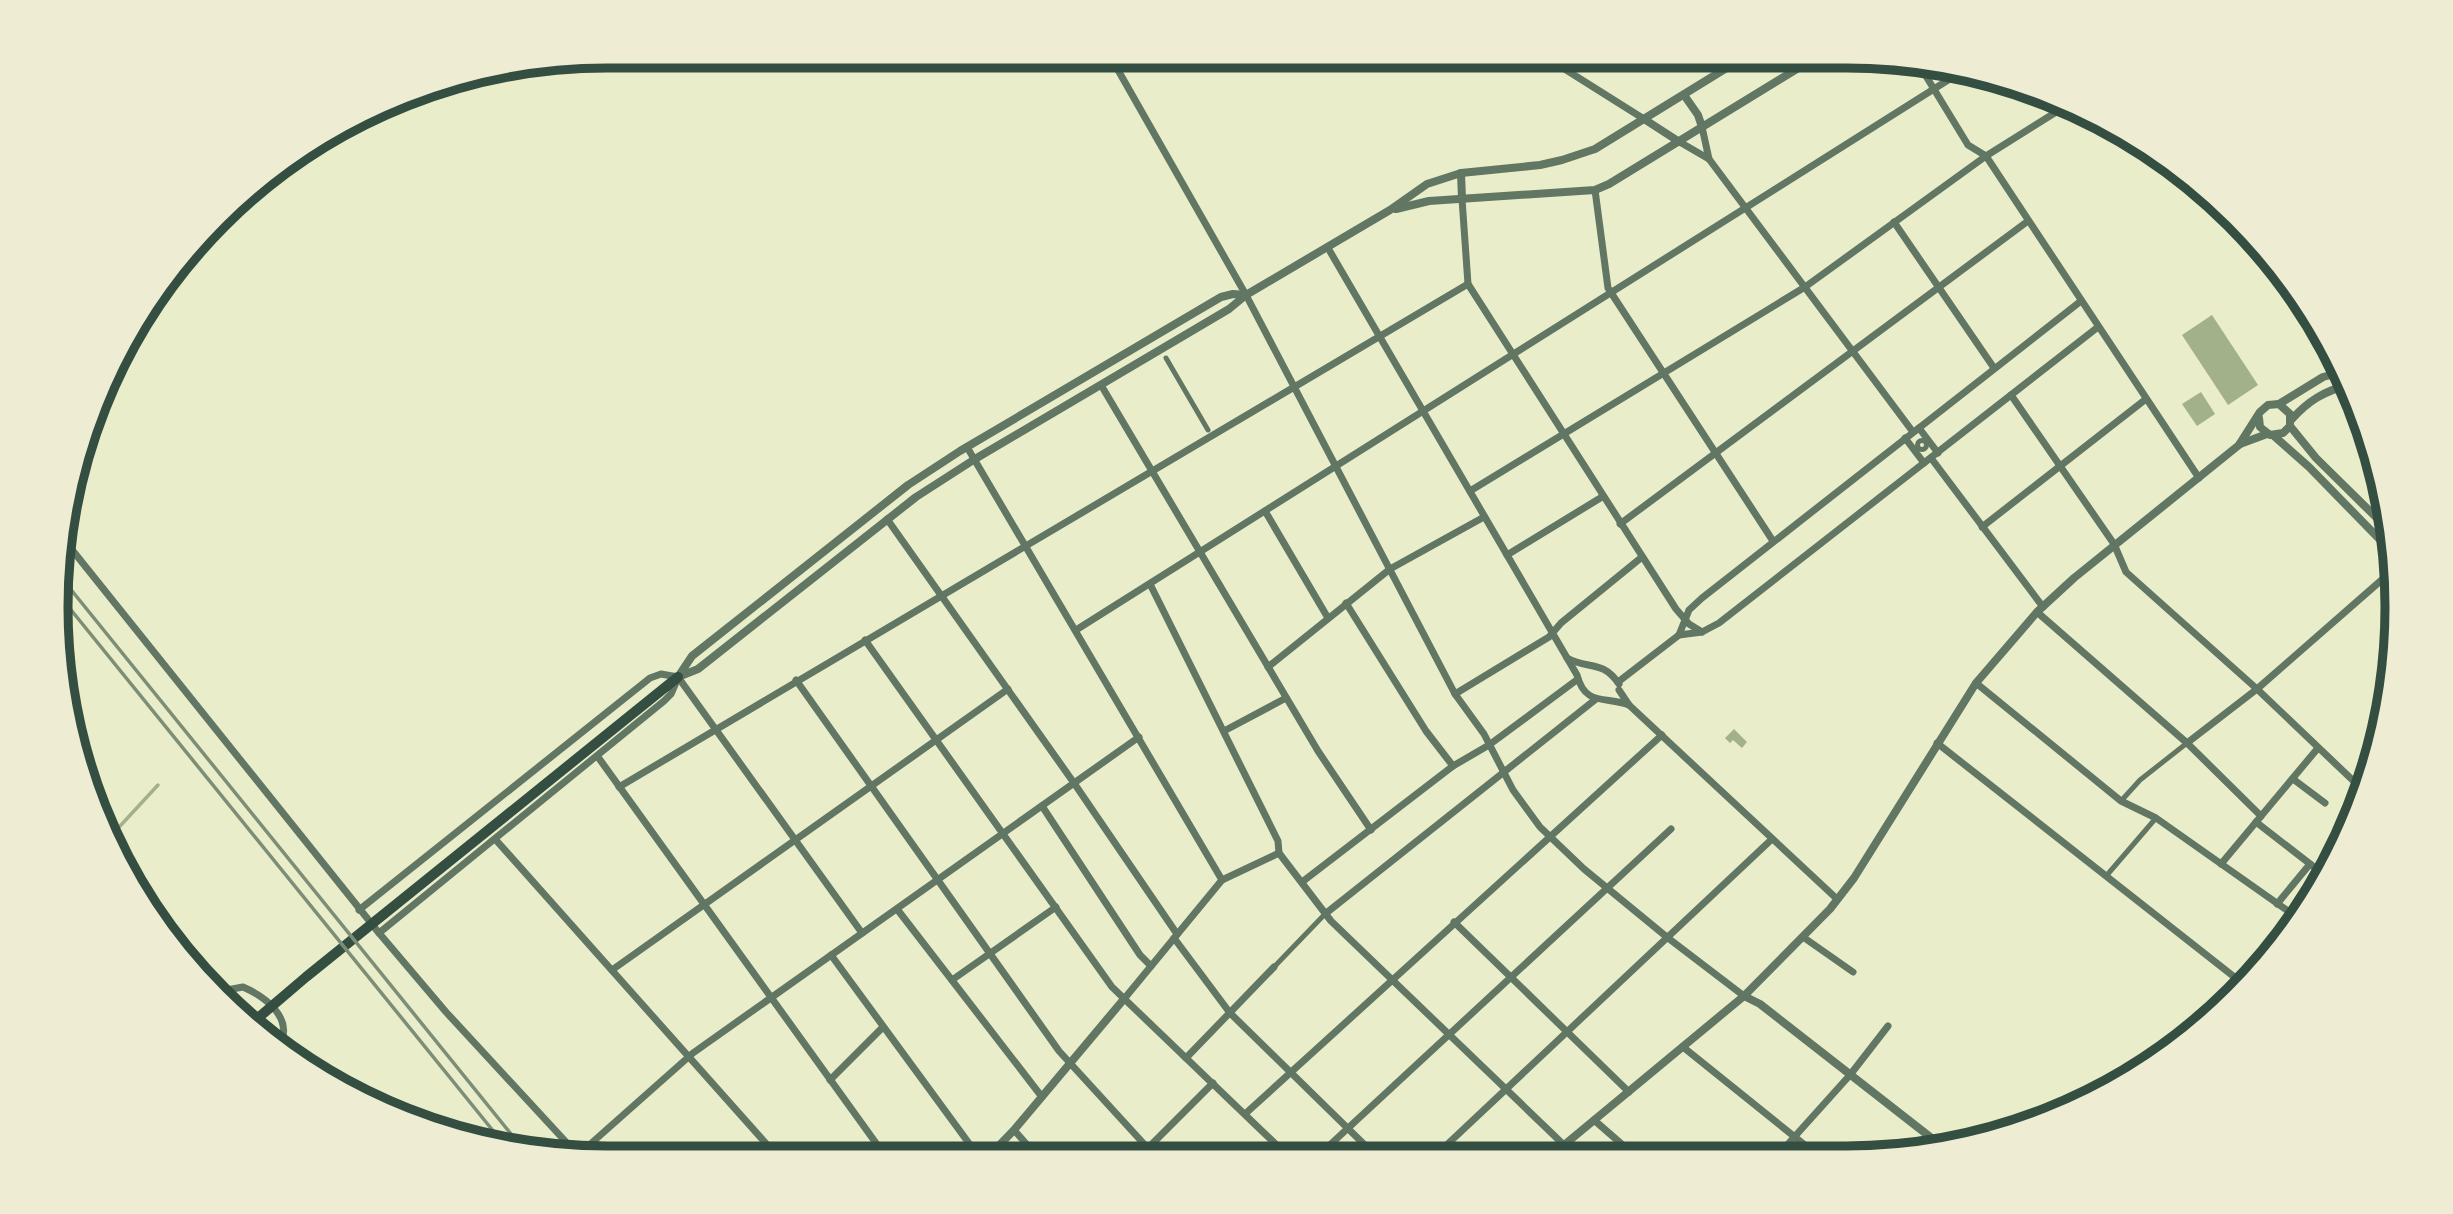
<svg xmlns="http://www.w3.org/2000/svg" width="2453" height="1214" font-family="Quicksand,sans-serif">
  <rect width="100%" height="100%" fill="#e9edc9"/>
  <g fill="#a3b18a">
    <polygon points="2212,315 2258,385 2228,405 2182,335"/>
    <polygon points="2201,392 2215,414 2197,426 2182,404"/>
    <polygon points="1734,729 1747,742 1742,748 1733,740 1730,743 1725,738"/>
  </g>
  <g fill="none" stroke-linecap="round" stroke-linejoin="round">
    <polyline stroke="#a3b18a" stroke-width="3.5" points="109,838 158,785"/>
    <g stroke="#617663" stroke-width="5">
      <polyline points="1166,358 1208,430"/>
      <circle cx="1922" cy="445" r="4.5"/>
      <polyline points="2121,801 2140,780 2187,743"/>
      <polyline points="2107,875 2156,818"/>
      <polyline points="1274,967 1325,914"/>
    </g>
    <g stroke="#617663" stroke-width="7">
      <polyline points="1110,56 1246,295 1455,694 1484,734 1513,790 1540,827 1584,869 1668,938 1744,996"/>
      <polyline points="1552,56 1563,68 1644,119"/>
      <polyline points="1918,63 1968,145 1986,156 2199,478"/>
      <polyline points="1421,67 1439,56"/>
      <polyline points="1702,127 1709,159"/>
      <polyline points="1678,141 1709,159 1913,432"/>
      <polyline points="1595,190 1608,288 1773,541"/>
      <polyline points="1462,199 1468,284 1676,609 1689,624 1702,632"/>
      <polyline points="1894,222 1994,368"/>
      <path d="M1328 248 1577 675C1585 707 1607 696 1629 705"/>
      <polyline points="1101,385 1318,751 1371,830"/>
      <polyline points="2011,395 2114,544 2126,572 2257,689 2363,790"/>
      <polyline points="1919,428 1938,453"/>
      <polyline points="1905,438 1924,463"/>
      <polyline points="967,447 1222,880"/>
      <polyline points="1931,458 2043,607"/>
      <polyline points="1470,491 1805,287 1986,156 2069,104"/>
      <polyline points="1265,511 1328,618"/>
      <polyline points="887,519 1074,783 1177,934"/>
      <polyline points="1620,524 2028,221"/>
      <polyline points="1982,527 2146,399"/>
      <polyline points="65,541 379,933 446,1012 578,1155"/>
      <polyline points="1507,555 1602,497"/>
      <polyline points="1150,584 1278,841 1279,853"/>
      <polyline points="1346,603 1426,731 1453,766"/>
      <polyline points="2037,612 2187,743 2261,816"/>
      <polyline points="1076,630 1964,70"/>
      <polyline points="1679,635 1702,632 1719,623 2098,327"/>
      <polyline points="865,640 1112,987 1288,1156"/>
      <path d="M1567 658C1588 670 1602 659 1619 684"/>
      <polyline points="1268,667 1390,569 1484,517"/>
      <polyline points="678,677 862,933"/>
      <polyline points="796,680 1059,1051 1155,1156"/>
      <polyline points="1618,682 1679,635 1689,610 1702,598 2081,301"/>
      <polyline points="1976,683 2121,801 2156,818 2298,918"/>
      <polyline points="1619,690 1629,705 1837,899"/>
      <polyline points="1455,694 1549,637 1561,623 1642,557"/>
      <polyline points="1224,731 1286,698"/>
      <polyline points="1937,743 2242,983"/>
      <polyline points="2187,743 2257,689 2393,570"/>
      <polyline points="598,757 886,1157"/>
      <polyline points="2293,779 2325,803"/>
      <polyline points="619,787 1468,284"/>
      <polyline points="1042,806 1140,955 1151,966"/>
      <polyline points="2256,822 2323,874"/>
      <polyline points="495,839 778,1157"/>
      <polyline points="1279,853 1331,921 1564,1145"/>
      <polyline points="2221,864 2318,748"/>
      <polyline points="1302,882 1453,766 1489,745 1578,679"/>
      <polyline points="2277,904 2310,864"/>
      <polyline points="897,909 1042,1097"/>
      <polyline points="359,910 650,678 661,674 678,677"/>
      <polyline points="1325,914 1596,699"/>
      <polyline points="1454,922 1629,1092"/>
      <polyline points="379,933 664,701 671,694 678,678"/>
      <polyline points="1803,937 1853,972"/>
      <polyline points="1174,938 1230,1013 1375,1155"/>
      <polyline points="831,955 979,1157"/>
      <polyline points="612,970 1008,689"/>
      <polyline points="952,980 1056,907"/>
      <path d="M218 997 227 990 243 987C266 997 296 1020 278 1047"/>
      <polyline points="1124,999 1222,880 1279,853"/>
      <polyline points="1683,1047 1816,1154"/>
      <polyline points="1186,1058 1274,967"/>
      <polyline points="830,1080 883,1027"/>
      <polyline points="1245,1114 1662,735"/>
      <polyline points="1594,1120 1633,1154"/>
      <polyline points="1014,1130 1037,1156"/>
      <polyline points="1779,1154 1850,1075 1888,1026"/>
      <polyline points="578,1155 693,1053 1139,737"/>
      <polyline points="1319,1155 1671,829"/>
      <polyline points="1436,1155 1772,839"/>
      <polyline points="1140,1156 1213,1083"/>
    </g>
    <g stroke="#617663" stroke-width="8">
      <polyline points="1684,95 1698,115 1702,127"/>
      <polyline points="1644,119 1678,141"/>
      <polyline points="1461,173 1462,199"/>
      <polyline points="1396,209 1429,201 1595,190 1609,184 1818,56"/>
      <polyline points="2279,404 2323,377 2342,372"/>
      <path d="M2291 420C2308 401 2324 391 2349 385"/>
      <polyline points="2290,426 2316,458 2390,531"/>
      <polyline points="2274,436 2309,467 2392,552"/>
      <polyline points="2240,444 2267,434"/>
      <polyline points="678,677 698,669 916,497 975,459 1229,309 1246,295 1390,210 1427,184 1461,173 1540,165 1562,160 1595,149 1746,56"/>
      <polyline points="678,677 692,656 908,485 960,451 1221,297 1233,294 1246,295"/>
      <polyline points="1744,996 1760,1004 1943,1147"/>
      <polyline points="1552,1155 1744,996 1830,909 1854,878 1976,683 2037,612 2074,578 2239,445 2260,412 2268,405 2279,404 2290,414 2290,426 2283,433 2270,435 2260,427 2259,418"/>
      <polyline points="988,1157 1014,1130 1124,999"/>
    </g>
    <polyline stroke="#344e41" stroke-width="10" points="251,1024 306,977 678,677"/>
    <g stroke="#7c8e77" stroke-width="3.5">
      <polyline points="64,581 524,1150"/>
      <polyline points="63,600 507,1148"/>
    </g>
  </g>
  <path d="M0 0H2453V1214H0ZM607 68H1846A539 539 0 0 1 2385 607V607A539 539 0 0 1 1846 1146H607A539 539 0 0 1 68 607V607A539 539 0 0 1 607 68Z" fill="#eeecd3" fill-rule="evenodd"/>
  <path fill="none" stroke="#344e41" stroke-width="9" d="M607 68H1846A539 539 0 0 1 2385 607V607A539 539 0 0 1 1846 1146H607A539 539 0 0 1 68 607V607A539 539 0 0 1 607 68Z"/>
</svg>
